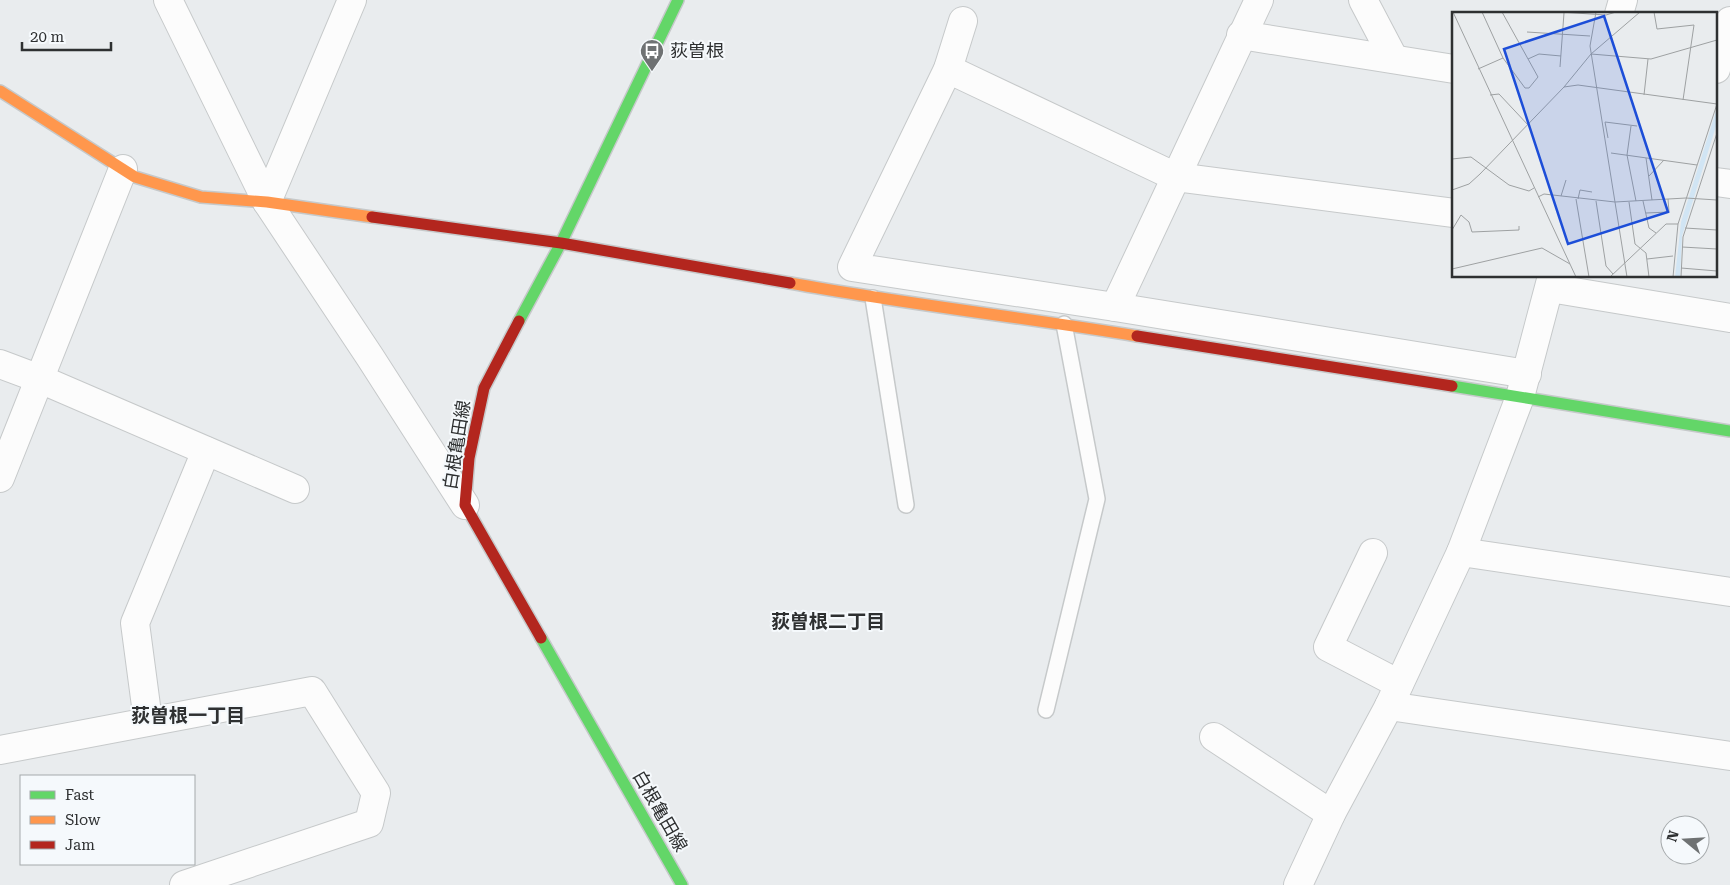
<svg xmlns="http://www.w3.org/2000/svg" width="1730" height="885" font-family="'Roboto Serif','Noto Sans JP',serif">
  <rect width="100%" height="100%" fill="#e9ecee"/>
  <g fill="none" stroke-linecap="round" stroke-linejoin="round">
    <g stroke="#c6c9ca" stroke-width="18">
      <g id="lane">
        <polyline points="873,298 906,505"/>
        <polyline points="1046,710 1097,499 1064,324"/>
      </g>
    </g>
    <g stroke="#c6c9ca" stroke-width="30">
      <g id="street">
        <polyline points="168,0 267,202 370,357 465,505"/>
        <polyline points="1363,0 1394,59"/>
        <polyline points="1619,14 1623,0"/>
        <polyline points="963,21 948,69 852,267 1115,307 1527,374"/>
        <polyline points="1241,35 1454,69"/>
        <polyline points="948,69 1176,177 1454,213"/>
        <polyline points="1716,69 1730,21"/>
        <polyline points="1716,182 1730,184"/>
        <polyline points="267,202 352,0"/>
        <polyline points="1550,288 1730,318"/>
        <polyline points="1115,307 1259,0"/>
        <polyline points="0,364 40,379 295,489"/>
        <polyline points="0,478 123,169"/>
        <polyline points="1461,552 1730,592"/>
        <polyline points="1373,553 1328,647 1399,684"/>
        <polyline points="1389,706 1730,756"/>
        <polyline points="148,721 135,623 206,451"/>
        <polyline points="1214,737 1331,814"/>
        <polyline points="0,750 312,691 376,793 369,823 184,885"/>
        <polyline points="1298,885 1331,814 1389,706 1461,552 1520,397 1552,276"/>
      </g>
    </g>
    <g stroke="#c6c9ca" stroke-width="14">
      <g id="fast">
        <polyline points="519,321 561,243 678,0"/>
        <polyline points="1452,386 1730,431"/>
        <polyline points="541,638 682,885"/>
      </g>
    </g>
    <g stroke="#c6c9ca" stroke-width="14">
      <g id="slow">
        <polyline points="0,91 135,177 201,197 267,202 372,217"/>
        <path d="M790 283C905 304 1021 317 1137 336"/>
      </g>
    </g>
    <g stroke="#c6c9ca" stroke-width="14">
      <g id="jam">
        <polyline points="372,217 561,243 790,283"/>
        <polyline points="519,321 484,388 469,458 465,505 541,638"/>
        <polyline points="1137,336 1452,386"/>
      </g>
    </g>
    <use href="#lane" stroke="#fcfcfc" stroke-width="15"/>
    <use href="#street" stroke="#fcfcfc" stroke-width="28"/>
    <use href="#fast" stroke="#63d668" stroke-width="11"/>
    <use href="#slow" stroke="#ff974d" stroke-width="11"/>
    <use href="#jam" stroke="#b3261e" stroke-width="11"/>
  </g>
  <defs>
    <g id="bus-pin" transform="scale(1.25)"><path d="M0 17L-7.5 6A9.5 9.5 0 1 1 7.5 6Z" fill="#6f7273" stroke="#f5f9fc"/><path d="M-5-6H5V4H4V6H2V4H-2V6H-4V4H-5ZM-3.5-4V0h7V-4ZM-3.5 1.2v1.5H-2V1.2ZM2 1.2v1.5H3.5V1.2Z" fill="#fff"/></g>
  </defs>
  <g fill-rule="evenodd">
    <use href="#bus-pin" x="652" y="51"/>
  </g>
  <g text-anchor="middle" stroke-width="4" stroke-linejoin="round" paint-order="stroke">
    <g font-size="18" fill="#2e3031" stroke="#f5f9fc" text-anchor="start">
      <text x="670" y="57">荻曽根</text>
    </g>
    <g font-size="18" fill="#2e3031" stroke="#f5f9fc">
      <text transform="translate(457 445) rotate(-81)" y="6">白根亀田線</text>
      <text transform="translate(660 811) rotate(60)" y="6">白根亀田線</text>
    </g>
    <g font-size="19" font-weight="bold" fill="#2e3031" stroke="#f5f9fc">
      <text x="828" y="628">荻曽根二丁目</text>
      <text x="188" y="722">荻曽根一丁目</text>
    </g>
  </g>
  <g transform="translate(1452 12)">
    <rect width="265" height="265" fill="#e9ecee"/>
    <path d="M265 96V111L230 224 228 265H223L229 210Z" fill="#d1e5f4"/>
    <path fill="none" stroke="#9ea1a2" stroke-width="1" d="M1 0 124 265M30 0 51 46 73 76H77L86 65 50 0M108 0 154 3 164 0M144 0 138 34 175 265M202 0 205 17 242 13 231 88M75 20 138 24M139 42 199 47 265 28M76 47 87 42 109 44M108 55 112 1M26 57 51 46M112 75 139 42 188 0M38 83 47 82 77 114M192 83 196 47M179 114 175 143 184 189M156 126 153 110 185 114M159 141 245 153M194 146 200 188M0 147 19 145 57 173 77 179 82 176M197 164 212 148M0 178 17 172 28 162 112 75 126 73 265 92M109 184 114 168M86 185 92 182 163 190 234 186 265 188M124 187 137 265M126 187 128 178 140 180M144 189 154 254 161 262M191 189 197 216 204 221M177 190 183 232 194 241 197 265M194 201 217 200 216 187M233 216 265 218M0 218 9 203 17 210 20 220 67 218V214M230 235 265 237M195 247 221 244M229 256 265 259M0 257 90 236 118 252M158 265 214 212H226M221 265 226 212 265 92M229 265 231 225 265 121"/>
    <path fill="#1d4ed8" fill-opacity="0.15" stroke="#1d4ed8" stroke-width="2.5" d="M152 4 216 200 116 232 52 37Z"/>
    <rect width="265" height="265" fill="none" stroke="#2e3031" stroke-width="2.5"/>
  </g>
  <rect x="20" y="775" width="175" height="90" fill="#f5f9fc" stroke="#a5a9ab"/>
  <rect x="30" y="791" width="25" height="8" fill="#63d668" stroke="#a5a9ab"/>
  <text x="65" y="800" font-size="15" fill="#2e3031">Fast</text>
  <rect x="30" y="816" width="25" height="8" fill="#ff974d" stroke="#a5a9ab"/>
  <text x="65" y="825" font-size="15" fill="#2e3031">Slow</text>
  <rect x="30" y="841" width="25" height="8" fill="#b3261e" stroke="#a5a9ab"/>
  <text x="65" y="850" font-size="15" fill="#2e3031">Jam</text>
  <g transform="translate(1685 840) rotate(288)"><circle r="24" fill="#f5f9fc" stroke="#a5a9ab"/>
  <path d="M0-4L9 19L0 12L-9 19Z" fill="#6f7273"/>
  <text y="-8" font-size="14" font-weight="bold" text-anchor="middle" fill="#2e3031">N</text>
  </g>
  <path d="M22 42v8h89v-8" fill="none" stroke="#2e3031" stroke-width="2.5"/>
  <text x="30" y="42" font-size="15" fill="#2e3031" stroke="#f5f9fc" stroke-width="4" paint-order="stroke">20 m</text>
</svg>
